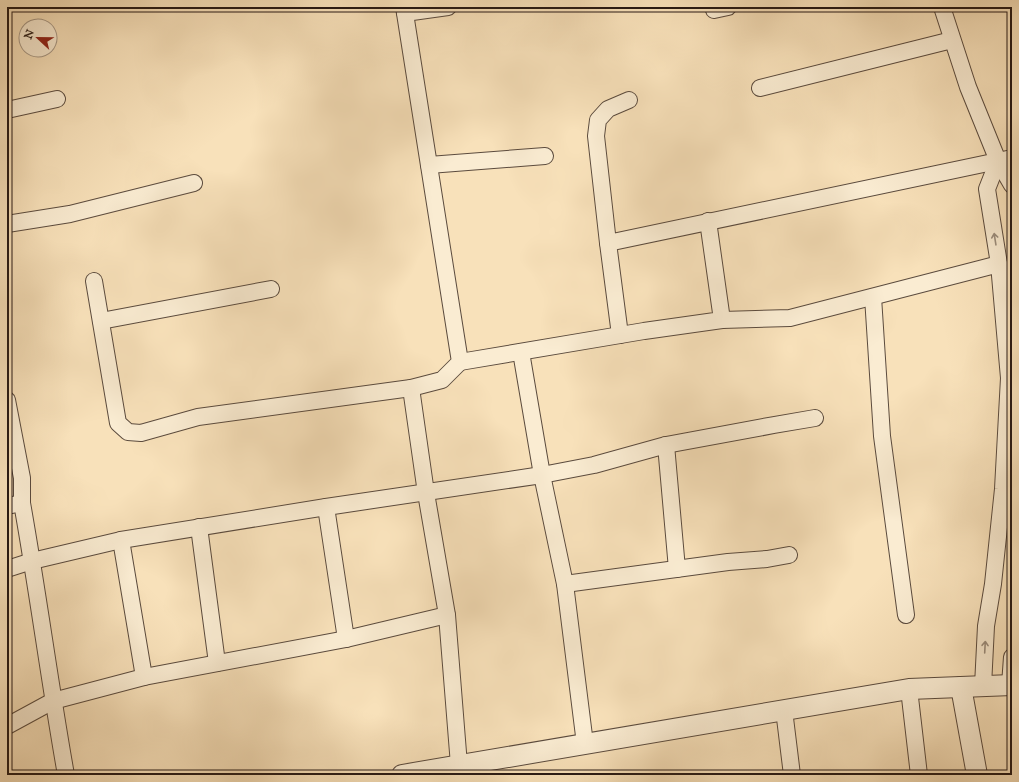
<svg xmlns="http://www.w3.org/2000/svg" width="1019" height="782" font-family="'IM FELL Great Primer',serif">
  <rect width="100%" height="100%" fill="#f8e1ba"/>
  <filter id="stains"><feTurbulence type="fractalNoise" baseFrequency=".005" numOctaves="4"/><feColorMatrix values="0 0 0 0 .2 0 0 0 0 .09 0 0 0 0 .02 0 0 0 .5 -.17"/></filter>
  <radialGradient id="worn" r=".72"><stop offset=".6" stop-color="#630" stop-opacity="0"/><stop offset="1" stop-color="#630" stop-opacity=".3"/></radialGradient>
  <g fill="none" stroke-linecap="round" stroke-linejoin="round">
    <g stroke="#5b4b3e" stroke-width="18">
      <g id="minor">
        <polyline points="942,7 968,87 998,161 1012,185"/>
        <polyline points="714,10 728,7"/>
        <polyline points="405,13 448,7"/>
        <polyline points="760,88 952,40"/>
        <polyline points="7,110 57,99"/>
        <polyline points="429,165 545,156"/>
        <polyline points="7,224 70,214 194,183"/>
        <polyline points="608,243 596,136 598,120 608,109 629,100"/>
        <polyline points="94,281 118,423 128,432 141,433 198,417 411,388 442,380 460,362 404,7"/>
        <polyline points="873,297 882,436 906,615"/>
        <polyline points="722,320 790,318 999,264"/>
        <polyline points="101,321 271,289"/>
        <polyline points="620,335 608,243 1012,158"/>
        <polyline points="521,352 542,475 565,584 585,744"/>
        <polyline points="460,362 644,331 722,320 708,221"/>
        <polyline points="7,400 22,478 22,503 7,506"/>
        <polyline points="666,445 677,569"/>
        <path d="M22 503C38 593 50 685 66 775"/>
        <polyline points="326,507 346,639"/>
        <polyline points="199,527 217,663"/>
        <polyline points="121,540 144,677"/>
        <polyline points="7,569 32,561 121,540 326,507 542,475 594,465 666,445 774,425 815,418"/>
        <polyline points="565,584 728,562 767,559 789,555"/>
        <polyline points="447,615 459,765"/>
        <polyline points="1010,685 1012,657"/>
        <polyline points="983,686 986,626 993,584 1003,489 1009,378 999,264 987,189 998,161"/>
        <polyline points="909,689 919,775"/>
        <polyline points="784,710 792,775"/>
        <polyline points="7,726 53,701 144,677 346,639 447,615 426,493 411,388"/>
      </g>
    </g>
    <g stroke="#5b4b3e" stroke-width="22">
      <g id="tertiary">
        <polyline points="961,687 977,775"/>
        <polyline points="402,775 909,689 1012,685"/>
      </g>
    </g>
    <use href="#minor" stroke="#faecd2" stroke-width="16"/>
    <use href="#tertiary" stroke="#faecd2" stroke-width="20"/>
  </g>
  <defs><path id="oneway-shaft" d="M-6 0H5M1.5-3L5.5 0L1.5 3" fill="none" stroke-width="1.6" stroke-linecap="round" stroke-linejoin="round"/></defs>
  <g stroke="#9b8d7c">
    <use href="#oneway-shaft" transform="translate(995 239) rotate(-99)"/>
    <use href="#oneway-shaft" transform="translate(985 647) rotate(-87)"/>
  </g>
  <rect width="1019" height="782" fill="none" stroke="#f8e1ba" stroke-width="24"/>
  <rect x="8" y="8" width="1003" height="766" fill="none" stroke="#271914" stroke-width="2"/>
  <rect x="12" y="12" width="995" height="758" fill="none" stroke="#271914"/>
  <g transform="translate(38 38) rotate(292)"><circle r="19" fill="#faecd2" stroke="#a69886"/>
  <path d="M0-3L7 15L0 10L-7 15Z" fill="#8f2418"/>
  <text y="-6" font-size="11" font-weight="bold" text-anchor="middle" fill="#271914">N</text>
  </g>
  <rect width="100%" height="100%" filter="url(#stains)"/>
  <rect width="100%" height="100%" fill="url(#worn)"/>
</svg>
